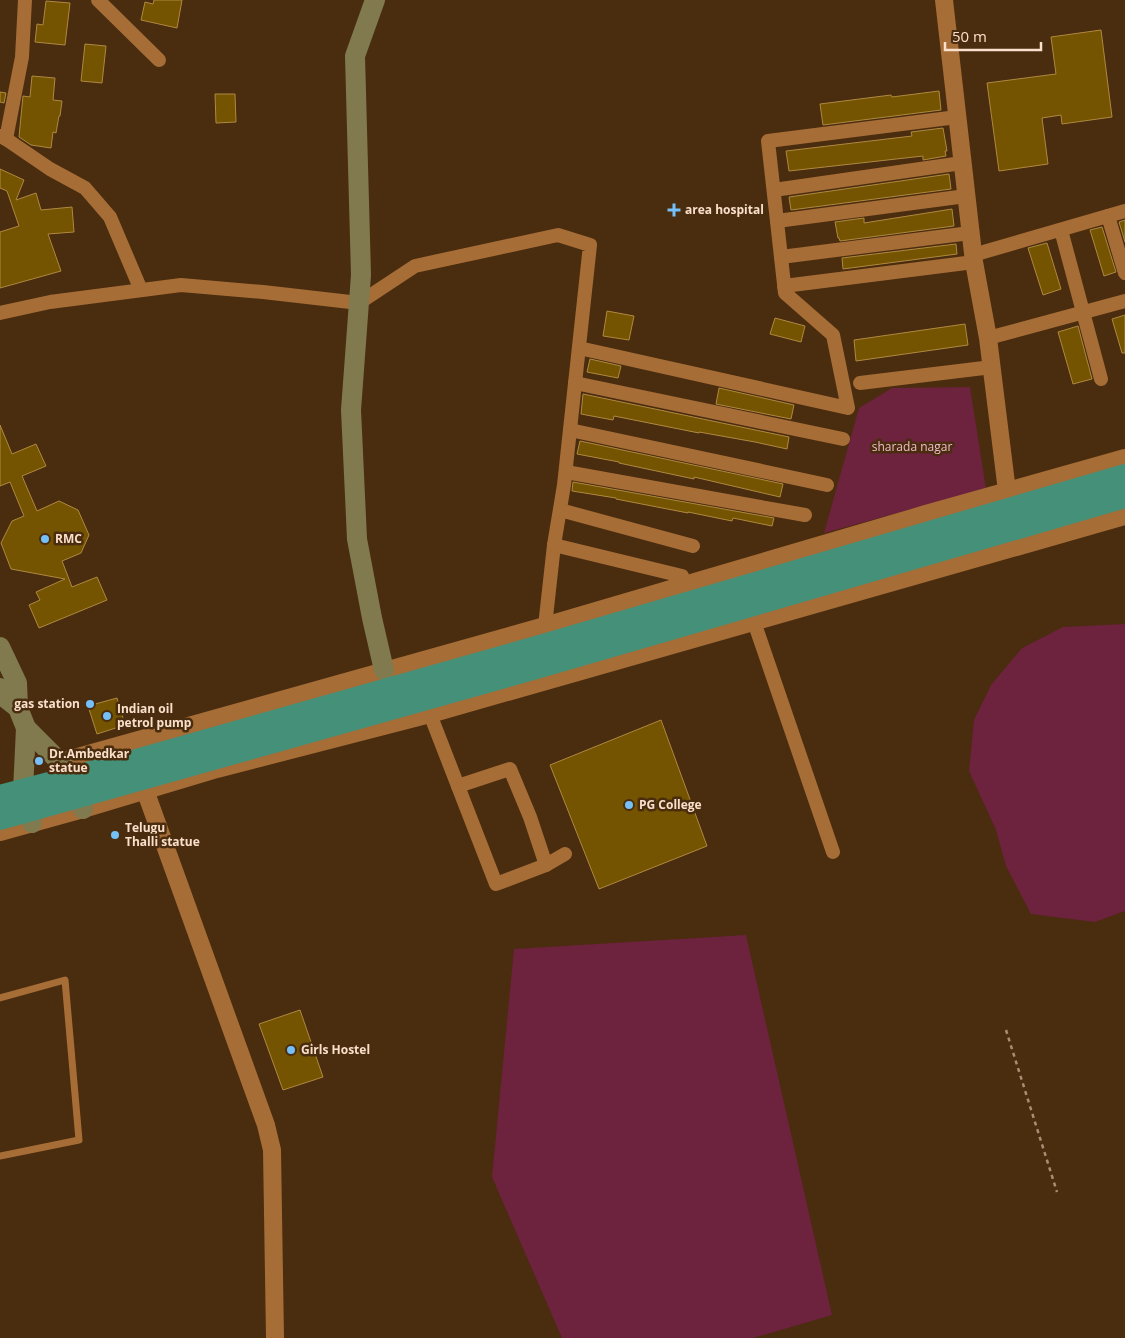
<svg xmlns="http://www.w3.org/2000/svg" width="1125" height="1338" font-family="'Open Sans',sans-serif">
  <rect width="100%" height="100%" fill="#4a2c0f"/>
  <g fill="#6d223d">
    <polygon points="970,387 986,489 824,533 859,408 892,388"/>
    <polygon points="1125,624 1125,911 1095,922 1031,914 1006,866 996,830 969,771 974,720 991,685 1022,648 1063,627"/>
    <polygon points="746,935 832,1315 753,1338 562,1338 492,1177 514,949"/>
  </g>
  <g fill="#745301" stroke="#af8940">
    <polygon points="154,0 182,0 177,28 141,20 145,2 153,4"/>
    <polygon points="46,1 70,3 65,45 35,42 37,24 43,25"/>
    <polygon points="1101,30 1112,117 1062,124 1061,115 1042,118 1048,164 999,171 987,83 1056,74 1051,37"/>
    <polygon points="85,44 106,46 102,83 81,81"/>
    <polygon points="32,76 55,78 53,100 62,101 60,116 59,116 56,133 53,132 51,148 31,145 19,137 23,96 30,97"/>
    <polygon points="939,91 941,110 823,125 820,104 891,95 892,97"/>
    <polygon points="0,92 6,93 4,103 0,102"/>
    <polygon points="215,94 235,94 236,122 216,123"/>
    <polygon points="943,128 947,151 945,151 946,156 923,160 923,156 789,171 786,151 912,136 911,132"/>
    <polygon points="0,169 24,180 16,200 36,193 41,210 72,207 74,232 48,234 61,271 0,288 0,232 19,226 7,191 0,188"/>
    <polygon points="949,174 951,189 791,210 789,197"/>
    <polygon points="952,209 954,226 840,241 839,238 838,238 835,222 864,218 864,223"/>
    <polygon points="1125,220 1125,242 1119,222"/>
    <polygon points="1102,227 1116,272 1104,276 1090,230"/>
    <polygon points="1047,243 1061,289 1043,295 1028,248"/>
    <polygon points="956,244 957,254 843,269 842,258"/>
    <polygon points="607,311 634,316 629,340 603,336"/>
    <polygon points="1125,315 1125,353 1122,353 1112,319"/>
    <polygon points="775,318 805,326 801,342 770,334"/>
    <polygon points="965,324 968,345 856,361 854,340"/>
    <polygon points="1078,326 1092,379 1073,384 1058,332"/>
    <polygon points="590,359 621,366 618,378 587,372"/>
    <polygon points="719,388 794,405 791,419 716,404"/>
    <polygon points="583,394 789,437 787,449 755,442 699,432 699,433 614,416 613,420 581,414"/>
    <polygon points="0,425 12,454 36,444 46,466 22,476 37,511 59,501 78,510 89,535 81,553 62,561 72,587 97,577 107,600 39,628 29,605 40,600 36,592 65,579 11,569 1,543 12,521 24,516 10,482 0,486"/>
    <polygon points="580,441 783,484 780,497 694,477 694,479 619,463 619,462 577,454"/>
    <polygon points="573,482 774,518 772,526 733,518 732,521 688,512 688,513 616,499 616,498 572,491"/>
    <polygon points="117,698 125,725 97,734 88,706"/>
    <polygon points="661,720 707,846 599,889 550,765"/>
    <polygon points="300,1010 323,1077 283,1090 259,1024"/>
  </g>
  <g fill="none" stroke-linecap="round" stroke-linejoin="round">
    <polyline stroke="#a98d74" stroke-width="2.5" stroke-dasharray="4 4" stroke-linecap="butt" points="1006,1030 1057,1192"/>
    <polyline stroke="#a66d36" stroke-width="7" points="0,998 65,980 79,1140 0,1156"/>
    <g stroke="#a66d36" stroke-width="14">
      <polyline points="98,0 159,60"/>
      <polyline points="0,136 6,139 22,57 25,0"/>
      <polyline points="6,139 50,169 85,188 110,217 141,290"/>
      <polyline points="774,190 962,163"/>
      <polyline points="1108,216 1125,273"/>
      <polyline points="777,221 966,196"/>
      <polyline points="1061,230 1101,379"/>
      <polyline points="973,255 1125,211"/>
      <polyline points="781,257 970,233"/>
      <polyline points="784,286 974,262"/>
      <polyline points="0,313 50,302 181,285 263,292 359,303 415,266 558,235 590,245 564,485 554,545 545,626"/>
      <polyline points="988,338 1125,301"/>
      <polyline points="579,348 848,408 833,335 785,293 768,141 957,117"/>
      <polyline points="575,383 843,439"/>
      <polyline points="860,383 992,367"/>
      <polyline points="570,430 827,485"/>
      <polyline points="566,472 805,515"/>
      <polyline points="560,510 693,546"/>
      <polyline points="554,545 682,576 685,584"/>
      <polyline points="751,613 833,852"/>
      <polyline points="430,714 496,884 546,865 565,854"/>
      <polyline points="458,786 510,769 530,817 546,865"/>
    </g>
    <g stroke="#a66d36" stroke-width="18">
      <polyline points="944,0 974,262 988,338 1007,491"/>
      <polyline points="60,762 545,626 926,514 1125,458"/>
      <polyline points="141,779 266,1125 272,1150 275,1338"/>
      <polyline points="0,832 83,809 217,769 430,714 1125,516"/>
    </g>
    <g stroke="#817a4f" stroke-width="20">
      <polyline points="375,0 355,56 361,275 351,410 357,539 372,618 384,670"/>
      <polyline points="0,647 17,683 18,708 26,728 23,791 32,823"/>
      <polyline points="0,688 4,697 18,708"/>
      <polyline points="26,728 60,762 73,778 83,809"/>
    </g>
    <g stroke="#449078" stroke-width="24">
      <polyline points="0,797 136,761 536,648 1125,476"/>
      <polyline points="0,818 540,666 1125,496"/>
    </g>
  </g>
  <g fill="#75c0f6" stroke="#4a2c0f" stroke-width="2">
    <path d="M671.5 202.5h5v5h5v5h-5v5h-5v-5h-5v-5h5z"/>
    <circle cx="45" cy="539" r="5"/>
    <circle cx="90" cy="704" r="5"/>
    <circle cx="107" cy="716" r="5"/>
    <circle cx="39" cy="761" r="5"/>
    <circle cx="629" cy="805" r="5"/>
    <circle cx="115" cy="835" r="5"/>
    <circle cx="291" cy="1050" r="5"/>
  </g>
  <g text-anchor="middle" stroke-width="5" stroke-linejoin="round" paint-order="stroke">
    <g font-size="12" font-weight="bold" fill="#fae0cb" stroke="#4a2c0f" text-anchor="start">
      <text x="685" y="214">area hospital</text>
      <text x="55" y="543">RMC</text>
      <text x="80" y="708" text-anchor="end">gas station</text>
      <text x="117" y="713">Indian oil<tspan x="117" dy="14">petrol pump</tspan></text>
      <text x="49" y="758">Dr.Ambedkar<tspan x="49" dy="14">statue</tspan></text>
      <text x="639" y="809">PG College</text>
      <text x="125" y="832">Telugu<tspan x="125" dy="14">Thalli statue</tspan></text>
      <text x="301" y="1054">Girls Hostel</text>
    </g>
    <g font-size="12" fill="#f0beca" stroke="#4a2c0f">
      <text x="912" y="451">sharada nagar</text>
    </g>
  </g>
  <path d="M945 42v8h96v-8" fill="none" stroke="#fae0cb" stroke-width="2.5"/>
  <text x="952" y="42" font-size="15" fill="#fae0cb" stroke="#4a2c0f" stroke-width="4" paint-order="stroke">50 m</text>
</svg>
